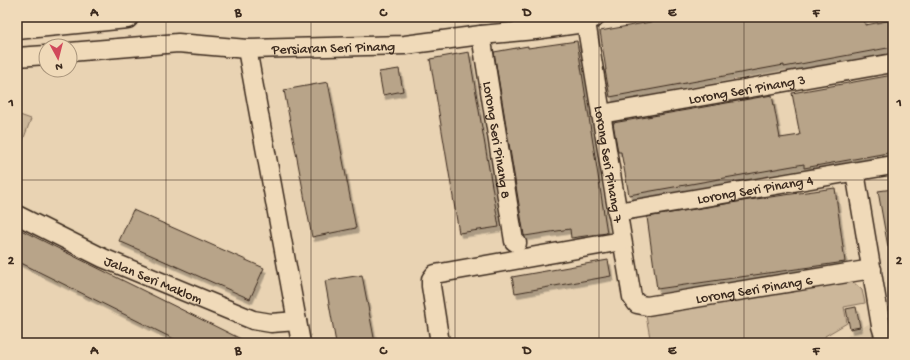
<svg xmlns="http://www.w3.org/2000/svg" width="910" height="360" font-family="'Gochi Hand',sans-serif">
  <defs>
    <filter id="shadow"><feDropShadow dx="2.5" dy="4.5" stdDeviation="0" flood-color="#0004"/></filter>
  </defs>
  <rect width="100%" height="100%" fill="#e9d3b3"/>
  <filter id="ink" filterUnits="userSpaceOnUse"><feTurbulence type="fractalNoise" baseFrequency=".025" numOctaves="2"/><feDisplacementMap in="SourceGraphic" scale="8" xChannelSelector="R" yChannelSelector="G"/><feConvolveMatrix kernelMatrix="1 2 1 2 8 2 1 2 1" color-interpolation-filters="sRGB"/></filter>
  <g filter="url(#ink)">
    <polygon fill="#dac5a6" points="893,310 893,343 835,343 839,341"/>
    <g fill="#ccb79a" stroke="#84705c">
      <polygon points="17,114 31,119 17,156"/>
      <polygon points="852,281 862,290 865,303 844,307 847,323 825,336 826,343 651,343 646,316"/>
    </g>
    <g fill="#b8a489" stroke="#3b2a1e" filter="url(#shadow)">
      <polygon points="678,17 864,17 865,25 893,20 893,47 784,67 784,65 610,97 605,70 606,70 600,31"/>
      <polygon points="577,41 607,233 571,238 570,229 525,236 524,235 494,52 528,46 528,48"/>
      <polygon points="469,52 499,227 459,233 430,59"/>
      <polygon points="399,69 403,91 383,95 379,72"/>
      <polygon points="893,75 893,152 804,168 804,164 629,195 621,152 618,152 613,123 772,95 780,138 800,135 792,93"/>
      <polygon points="328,82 356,228 312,237 284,90"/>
      <polygon points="835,188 845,262 657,289 647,217 749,200"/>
      <polygon points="893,189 893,247 888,247 878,191"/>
      <polygon points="133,210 264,268 250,299 119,241"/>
      <polygon points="17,228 249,343 182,343 17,261"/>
      <polygon points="608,260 611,276 515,293 512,277"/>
      <polygon points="362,275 375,343 336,343 325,281"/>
      <polygon points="856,307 860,327 850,329 846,309"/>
    </g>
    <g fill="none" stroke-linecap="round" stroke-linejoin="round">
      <g stroke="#3b2a1e" stroke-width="21">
        <g id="minor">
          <path id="s1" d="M586 22 609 162 632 297 637 304 647 306 872 269"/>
          <path id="s2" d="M481 35 514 241 517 243"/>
          <polyline points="247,49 301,343"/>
          <path id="s3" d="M70 52 178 43 247 49 405 45 481 35 535 30 577 24 586 22 596 17"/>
          <polyline points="17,57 46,55"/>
          <path id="s4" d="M601 114 893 63"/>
          <polyline points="855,172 881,326 884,336 889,343"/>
          <path id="s5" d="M617 212 893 165"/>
          <path id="s6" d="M17 215 103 258 253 320 271 323 297 321"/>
          <polyline points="440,343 431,286 431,279 435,274 622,241"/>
        </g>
      </g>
      <g stroke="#3b2a1e" stroke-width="25">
        <polyline id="highway" points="17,28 127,17"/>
      </g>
      <use href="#minor" stroke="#f0dab9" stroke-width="18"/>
      <use href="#highway" stroke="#f0dab9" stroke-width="22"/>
    </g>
  </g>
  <path fill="none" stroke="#3b2a1e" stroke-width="1" stroke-opacity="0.55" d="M166 17V343M311 17V343M455 17V343M599 17V343M744 17V343M17 180H893"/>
  <g text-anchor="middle" stroke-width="3.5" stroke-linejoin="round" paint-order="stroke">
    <g font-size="14" fill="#3b2a1e" stroke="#f0dab9">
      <text dy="5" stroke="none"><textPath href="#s3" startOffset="264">Persiaran Seri Pinang</textPath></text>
      <text dy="5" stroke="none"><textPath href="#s4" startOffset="148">Lorong Seri Pinang 3</textPath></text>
      <text dy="5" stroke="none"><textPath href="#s2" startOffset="106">Lorong Seri Pinang 8</textPath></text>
      <text dy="5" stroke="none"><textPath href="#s1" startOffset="144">Lorong Seri Pinang 7</textPath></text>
      <text dy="5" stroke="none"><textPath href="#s5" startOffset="140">Lorong Seri Pinang 4</textPath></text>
      <text dy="5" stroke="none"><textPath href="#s6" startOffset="151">Jalan Seri Maklom</textPath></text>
      <text dy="5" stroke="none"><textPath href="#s1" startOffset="406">Lorong Seri Pinang 6</textPath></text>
    </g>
  </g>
  <rect width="910" height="360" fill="none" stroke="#f0dab9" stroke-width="44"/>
  <g transform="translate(58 58) rotate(173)"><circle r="19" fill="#f0dab9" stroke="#a8947b"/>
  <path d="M0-3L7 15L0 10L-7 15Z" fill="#d1495b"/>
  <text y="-6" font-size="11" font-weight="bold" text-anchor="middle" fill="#3b2a1e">N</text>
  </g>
  <rect x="22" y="22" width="866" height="316" fill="none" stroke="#3b2a1e" stroke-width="1.5"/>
  <g font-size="13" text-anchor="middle" font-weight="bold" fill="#3b2a1e">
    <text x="94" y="16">A</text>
    <text x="238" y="16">B</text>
    <text x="383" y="16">C</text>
    <text x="527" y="16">D</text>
    <text x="672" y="16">E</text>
    <text x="816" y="16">F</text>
    <text x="11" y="106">1</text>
    <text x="899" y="106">1</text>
    <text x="11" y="264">2</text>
    <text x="899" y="264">2</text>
    <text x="94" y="354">A</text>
    <text x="238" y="354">B</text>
    <text x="383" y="354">C</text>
    <text x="527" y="354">D</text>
    <text x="672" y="354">E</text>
    <text x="816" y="354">F</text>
  </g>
</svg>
